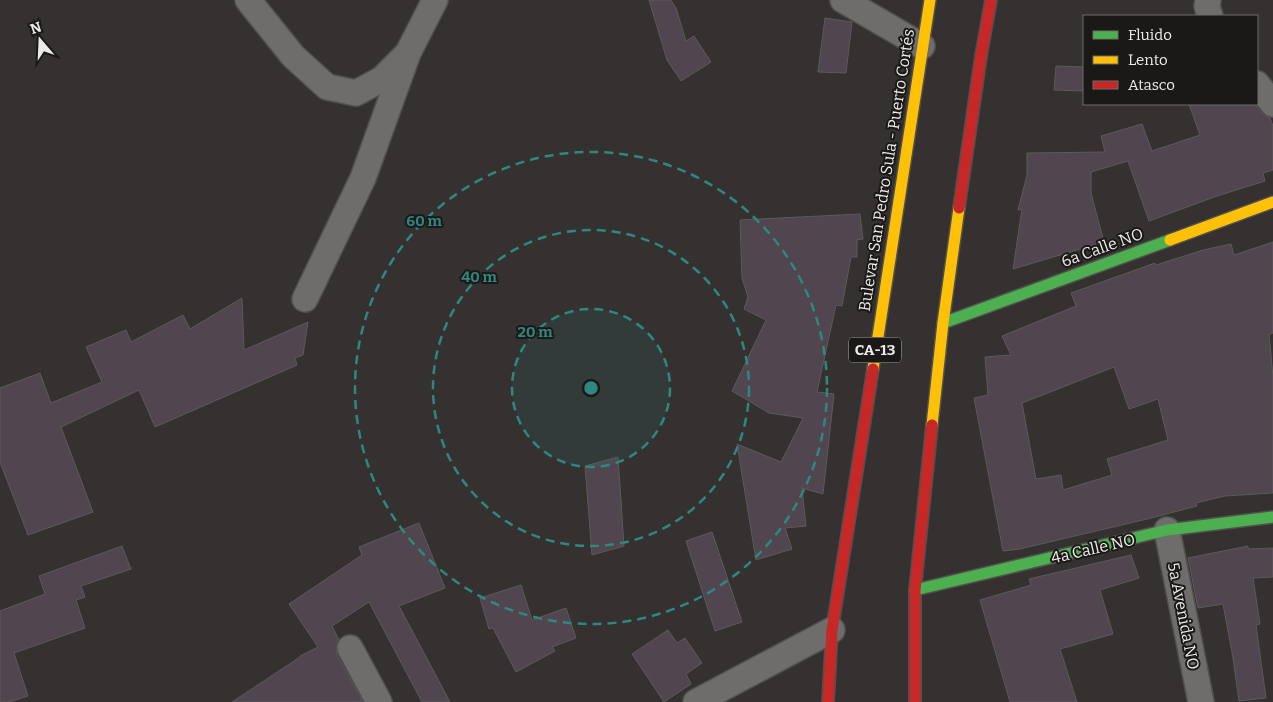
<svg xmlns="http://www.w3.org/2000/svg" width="1273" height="702" font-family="Bitter,serif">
  <rect width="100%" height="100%" fill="#343130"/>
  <g fill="#51454f" stroke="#5c5a5a" fill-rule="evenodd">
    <polygon points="649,0 671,0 676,8 686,41 694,36 711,62 681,81 667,60"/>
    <polygon points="825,18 852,22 846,73 818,72"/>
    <polygon points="1056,66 1084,67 1084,91 1054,90"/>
    <polygon points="1189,104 1254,104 1262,113 1270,118 1273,126 1273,170 1263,173 1265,181 1217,196 1149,221 1128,161 1091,172 1091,193 1104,242 1013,269 1022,209 1018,210 1027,175 1027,153 1105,152 1101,136 1142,124 1152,151 1200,135"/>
    <polygon points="860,214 863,239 857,240 857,257 851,257 842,306 836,305 817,392 834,394 823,494 802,488 806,526 785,528 792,549 756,560 737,444 781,462 803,418 769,413 732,391 766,320 744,309 748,297 742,278 740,220"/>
    <path d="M1273 242V333L1269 334 1273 377V493L1225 496 1196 503 1197 506 1147 519 1020 549 1003 551 974 398 988 395 985 357 1011 355 1002 336 1076 306 1071 293 1155 263 1156 265 1203 250 1231 244 1234 255ZM1114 367 1129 409 1158 399 1168 440 1107 459 1112 475 1063 490 1061 475 1036 479 1022 403Z"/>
    <polygon points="242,298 244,350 308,322 303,355 295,358 297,365 155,427 139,390 61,427 93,512 28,535 0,462 0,388 40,373 51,403 102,382 86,347 126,330 131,342 183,315 190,329"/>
    <polygon points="618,457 624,546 592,555 585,466"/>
    <polygon points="419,523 445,588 399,606 450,702 422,702 369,602 332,626 339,640 336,647 337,655 363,702 232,702 300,657 300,656 318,647 289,604 362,555 359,547"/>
    <polygon points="712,532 742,622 715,631 686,541"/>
    <polygon points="122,546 131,569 81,586 85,597 76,600 85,628 14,653 28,696 9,702 0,702 0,611 45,594 39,576"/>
    <polygon points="1248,546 1248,549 1273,548 1273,577 1253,578 1260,624 1256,625 1266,698 1239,701 1233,658 1223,604 1198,608 1188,558"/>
    <polygon points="1131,555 1139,578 1100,590 1113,634 1060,649 1077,702 1010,702 980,600 1031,585 1029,579"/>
    <polygon points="521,585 532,620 566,608 576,638 552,647 555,651 516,672 493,628 489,629 480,598"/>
    <polygon points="668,630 677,643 685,638 702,663 686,674 691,684 664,702 632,654"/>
  </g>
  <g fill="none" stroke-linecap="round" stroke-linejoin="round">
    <g stroke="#52504e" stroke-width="28">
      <g id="street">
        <polyline points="248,0 293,56 327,87 356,93 382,79 405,56"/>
        <polyline points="843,0 922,46"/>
        <polyline points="1208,0 1207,6 1210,16"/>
        <polyline points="1257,84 1273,104"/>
        <polyline points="305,299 363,178 408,53 435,0"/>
        <polyline points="1167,530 1201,702"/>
        <polyline points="350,648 379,702"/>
        <polyline points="696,702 832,630"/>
      </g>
    </g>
    <g stroke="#52504e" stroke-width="14">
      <g id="fast">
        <polyline points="943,323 1170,240"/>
        <polyline points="915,590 1167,530 1273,517"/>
      </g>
    </g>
    <g stroke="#52504e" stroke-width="14">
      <g id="slow">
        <polyline points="1170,240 1273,202"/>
        <polyline points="873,369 930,0"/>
        <polyline points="932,425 943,323 959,208"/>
      </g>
    </g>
    <g stroke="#52504e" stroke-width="14">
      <g id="jam">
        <polyline points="959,208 981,56 991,0"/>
        <polyline points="828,702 832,630 873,369"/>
        <polyline points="915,702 915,590 932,425"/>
      </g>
    </g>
    <use href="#street" stroke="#6f6c6c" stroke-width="25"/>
    <use href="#fast" stroke="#4caf50" stroke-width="11"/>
    <use href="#slow" stroke="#ffc107" stroke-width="11"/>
    <use href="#jam" stroke="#c62828" stroke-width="11"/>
  </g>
  <circle cx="591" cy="388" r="79" fill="#308780" fill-opacity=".12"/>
  <g fill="none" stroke="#308780" stroke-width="2.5" stroke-dasharray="9 6">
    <circle cx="591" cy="388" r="79"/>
    <circle cx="591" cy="388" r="158"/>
    <circle cx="591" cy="388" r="236"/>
  </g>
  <g text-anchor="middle" stroke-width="4" stroke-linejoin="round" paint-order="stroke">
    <rect fill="#1b1918" stroke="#afabaa" stroke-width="1" x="849" y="337.5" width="52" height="25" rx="4"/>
    <g font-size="15" font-weight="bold" fill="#eeeae8">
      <text x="875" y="355">CA-13</text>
    </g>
    <g font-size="16" fill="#eeeae8" stroke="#1b1918">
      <text transform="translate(886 170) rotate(-81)" y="6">Bulevar San Pedro Sula - Puerto Cortés</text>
      <text transform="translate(1102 247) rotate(-20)" y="6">6a Calle NO</text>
      <text transform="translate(1093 548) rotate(-13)" y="6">4a Calle NO</text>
      <text transform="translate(1184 616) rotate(79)" y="6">5a Avenida NO</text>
    </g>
  </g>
  <circle cx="591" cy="388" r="8" fill="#308780" stroke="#1b1918" stroke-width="2.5"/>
  <g font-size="15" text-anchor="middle" font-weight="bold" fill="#308780" stroke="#1b1918" stroke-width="4" stroke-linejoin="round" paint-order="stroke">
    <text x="424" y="226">60 m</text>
    <text x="479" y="282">40 m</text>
    <text x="535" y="337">20 m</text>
  </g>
  <rect x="1083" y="15" width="175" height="90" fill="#1b1918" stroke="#6f6d6b"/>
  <rect x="1093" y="31" width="25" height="8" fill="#4caf50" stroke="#6f6d6b"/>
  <text x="1128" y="40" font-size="15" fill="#eeeae8">Fluido</text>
  <rect x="1093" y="56" width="25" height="8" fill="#ffc107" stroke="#6f6d6b"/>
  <text x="1128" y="65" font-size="15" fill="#eeeae8">Lento</text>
  <rect x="1093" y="81" width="25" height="8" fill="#c62828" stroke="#6f6d6b"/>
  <text x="1128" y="90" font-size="15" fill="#eeeae8">Atasco</text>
  <g transform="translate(40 40) rotate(341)" stroke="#1b1918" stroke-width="4" paint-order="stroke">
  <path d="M0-4L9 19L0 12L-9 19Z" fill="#eeeae8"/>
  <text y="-8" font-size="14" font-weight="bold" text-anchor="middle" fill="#eeeae8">N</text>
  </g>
</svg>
